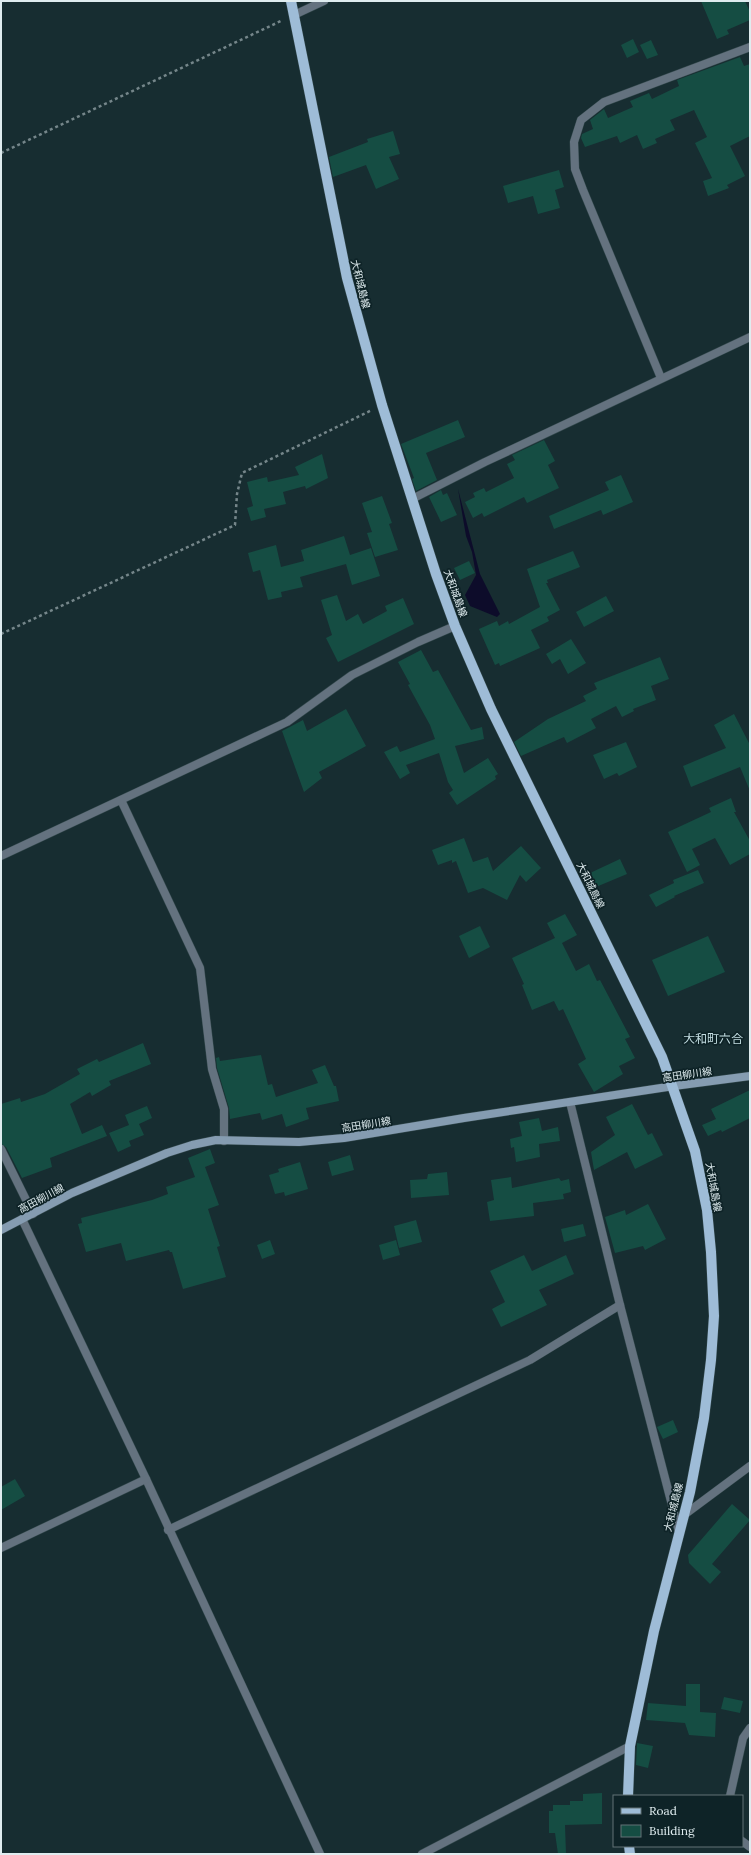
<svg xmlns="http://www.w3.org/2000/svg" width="751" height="1855" font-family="Lora,'Noto Sans JP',serif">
  <rect width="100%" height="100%" fill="#172d31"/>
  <polygon fill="#0d0c2a" points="458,489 480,574 500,614 497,617 470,606 465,595 476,575 472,552 466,536"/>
  <g fill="#154d43">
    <polygon points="701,1 745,1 750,12 750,20 727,30 729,34 717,39"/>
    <polygon points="633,39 639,52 627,58 621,45"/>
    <polygon points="651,40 658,55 647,59 640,45"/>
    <polygon points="740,57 744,66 750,64 750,136 730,146 745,176 727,185 729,188 708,196 703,181 712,178 695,143 707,137 694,110 670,120 675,130 655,139 657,143 643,149 637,135 620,143 617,136 585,147 581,138 582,134 593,129 590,120 604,109 608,118 633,107 630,101 649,93 652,99 679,86 677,80"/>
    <polygon points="393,131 400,154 389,157 399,179 376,189 366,165 333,177 329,157 368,142 367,139"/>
    <polygon points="559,170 564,187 555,190 560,208 538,214 533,196 508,203 503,186"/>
    <polygon points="458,420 465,437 426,453 437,480 416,491 412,479 414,478 401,444"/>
    <polygon points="544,440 555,461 548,465 559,488 527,503 524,497 484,517 482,513 473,518 465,502 475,497 473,493 484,488 486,492 514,478 507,464 515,460 512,455"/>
    <polygon points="322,454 328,478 306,489 305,486 283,492 286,504 264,509 266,517 251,521 247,508 253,506 247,482 267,477 268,482 299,475 295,467"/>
    <polygon points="621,475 633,502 603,515 601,510 554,529 549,516 609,490 605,482"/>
    <polygon points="441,490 443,495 447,493 457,515 441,522 429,497"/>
    <polygon points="382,496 392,523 389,524 398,550 375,557 367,533 372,532 362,503"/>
    <polygon points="344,536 350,555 371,548 380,576 352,585 346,564 300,577 303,587 281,592 282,597 268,600 260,570 253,572 248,553 276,545 281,567 304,561 301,550"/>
    <polygon points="573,551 580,567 547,580 548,583 546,583 560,610 547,617 549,621 531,630 540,648 500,666 499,663 495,665 479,629 497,621 499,626 508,621 509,624 540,607 527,569"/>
    <polygon points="469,561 475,573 460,580 454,568"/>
    <polygon points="337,595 346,621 358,614 363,624 387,611 385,606 403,598 414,624 338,662 326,638 332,635 321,600"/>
    <polygon points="606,596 614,611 584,627 576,612"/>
    <polygon points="571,639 586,663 568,674 560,659 552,664 546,654"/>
    <polygon points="421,650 433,672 438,670 471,730 482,727 484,739 455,746 464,773 488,758 498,774 495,776 496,779 457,805 449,793 453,790 448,782 439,753 406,765 410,773 400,779 384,752 397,746 400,752 435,739 430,725 408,685 410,684 398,662"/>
    <polygon points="660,657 669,679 651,686 656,700 633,709 634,711 622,717 616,706 591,719 596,728 567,743 564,737 521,756 514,742 548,719 586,701 583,696 597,689 594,683"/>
    <polygon points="346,709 366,746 319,772 322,778 304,792 282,731 303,720 307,731"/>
    <polygon points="734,714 750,745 750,791 740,767 691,787 683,766 726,748 714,725"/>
    <polygon points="626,742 637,767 619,776 617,773 604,779 593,755"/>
    <polygon points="731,798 736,812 734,812 750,841 750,854 730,865 715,838 692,849 700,865 687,872 668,832 711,812 709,808"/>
    <polygon points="464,838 473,862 488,857 493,871 521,846 541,868 526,882 520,875 507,900 483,888 468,893 456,861 452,863 452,860 438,865 432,850"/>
    <polygon points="620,859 627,874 596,887 590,873"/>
    <polygon points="698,870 704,883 674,896 675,897 656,907 649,895 674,883 673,880"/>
    <polygon points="565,914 577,935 562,943 576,971 589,964 597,981 600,980 630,1037 625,1039 635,1058 619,1066 623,1074 594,1092 578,1064 586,1059 563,1009 559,1011 554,1001 532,1010 522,985 524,984 512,958 555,938 547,923"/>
    <polygon points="480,926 490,947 469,958 459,936"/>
    <polygon points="708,936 725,972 668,996 652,960"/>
    <polygon points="143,1043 151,1064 109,1081 111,1085 92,1096 90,1092 70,1104 82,1134 102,1125 107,1136 50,1158 52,1167 22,1178 6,1147 1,1144 1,1104 20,1098 21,1102 45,1094 80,1074 77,1069 97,1059 99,1062"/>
    <polygon points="261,1055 268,1085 272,1084 276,1097 318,1083 312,1070 325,1065 334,1086 336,1086 339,1101 306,1108 309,1119 286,1127 282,1114 262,1120 260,1113 230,1119 229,1108 217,1068 216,1058 219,1057 220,1061"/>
    <polygon points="750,1090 750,1118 722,1132 721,1130 708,1136 702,1125 716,1119 711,1109"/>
    <polygon points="632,1104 648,1135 652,1133 663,1155 635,1169 627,1152 594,1170 591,1152 615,1135 606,1117"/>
    <polygon points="147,1106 152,1118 139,1124 144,1135 129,1141 131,1146 118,1152 109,1133 129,1125 125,1115"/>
    <polygon points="539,1118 542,1131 558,1127 560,1141 539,1144 540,1157 516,1162 514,1147 511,1148 510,1139 522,1136 519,1122"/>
    <polygon points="210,1149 215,1163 205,1167 219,1205 208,1209 220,1246 217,1247 226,1277 183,1289 172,1252 170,1252 169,1250 126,1261 121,1243 86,1252 78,1224 82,1223 81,1218 152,1200 168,1194 166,1187 195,1177 188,1158"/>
    <polygon points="350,1155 354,1170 332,1176 328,1162"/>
    <polygon points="300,1162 308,1189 285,1196 284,1192 275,1194 269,1175 279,1172 278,1169"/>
    <polygon points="447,1172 449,1195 411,1198 410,1180 427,1179 428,1174"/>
    <polygon points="511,1177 512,1188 559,1178 561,1181 569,1179 571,1192 563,1194 564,1199 533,1203 534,1216 490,1221 487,1202 494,1200 491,1180"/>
    <polygon points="648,1204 666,1239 645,1250 643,1246 615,1253 605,1217 625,1210 626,1215"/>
    <polygon points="416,1220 422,1242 399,1248 394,1226"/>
    <polygon points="583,1224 586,1236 564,1242 561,1229"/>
    <polygon points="270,1240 275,1254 262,1259 257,1245"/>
    <polygon points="396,1240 400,1255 383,1260 379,1245"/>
    <polygon points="524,1255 532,1271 566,1255 574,1274 539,1290 547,1305 501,1327 492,1309 505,1302 490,1271"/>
    <polygon points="673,1420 678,1432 663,1439 657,1427"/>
    <polygon points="15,1479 25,1496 1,1510 1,1487"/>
    <polygon points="732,1504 750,1520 712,1564 721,1572 710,1584 689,1563 688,1555"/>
    <polygon points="686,1684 700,1684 700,1712 716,1713 715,1737 689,1735 685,1723 646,1720 648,1703 686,1706"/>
    <polygon points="724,1697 743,1701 740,1713 721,1709"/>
    <polygon points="637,1743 653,1746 648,1768 636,1765"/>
    <polygon points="602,1793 602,1824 565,1825 566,1854 558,1854 555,1833 549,1833 549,1811 553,1811 553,1805 570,1805 570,1801 583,1801 583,1794"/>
  </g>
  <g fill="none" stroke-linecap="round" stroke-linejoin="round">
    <g stroke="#33484c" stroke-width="9">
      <g id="minor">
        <polyline points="294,15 324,1"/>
        <polyline points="661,378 583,190 575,169 574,142 581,120 604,102 750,47"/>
        <polyline points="412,499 485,462 750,337"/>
        <polyline points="121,800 200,968 212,1069 224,1109 224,1141"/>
        <polyline points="1,856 287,722 352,675 418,642 455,626"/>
        <polyline points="570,1102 620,1305 679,1532"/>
        <polyline points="1,1149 33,1214"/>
        <polyline points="22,1219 146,1479 320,1854"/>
        <polyline points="684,1515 750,1466"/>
        <polyline points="168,1530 530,1360 620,1305"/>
        <polyline points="1,1548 146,1479"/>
        <polyline points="730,1796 743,1738 750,1728"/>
        <polyline points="742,1841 750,1847"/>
        <polyline points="422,1854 630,1746"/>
      </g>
    </g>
    <g stroke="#33484c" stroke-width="9">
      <polyline id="secondary" points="1,1230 72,1193 167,1153 192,1145 216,1140 299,1142 344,1138 464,1118 674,1086 750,1076"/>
    </g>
    <g stroke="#33484c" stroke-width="11">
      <g id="primary">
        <polyline points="291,1 347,278 382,405 436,574 455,626 491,709 662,1057 695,1151 707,1210 711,1252 714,1316 711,1360 704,1418 690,1492 654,1631 630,1746 628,1796"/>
        <polyline points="629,1846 630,1854"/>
      </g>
    </g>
    <g stroke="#75868a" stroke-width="2.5" stroke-dasharray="3 3" stroke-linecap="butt">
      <polyline points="1,153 283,20"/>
      <polyline points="1,634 235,525 237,494 242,473 372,410"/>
    </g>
    <use href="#minor" stroke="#64727f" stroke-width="8"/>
    <use href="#secondary" stroke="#859cb1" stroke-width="8"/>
    <use href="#primary" stroke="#9ebcd7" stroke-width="10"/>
  </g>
  <g text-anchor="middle" stroke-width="3.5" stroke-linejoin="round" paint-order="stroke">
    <g font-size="10" fill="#dfecef" stroke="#0e2327">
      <text transform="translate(361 284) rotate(76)" y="4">大和城島線</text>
      <text transform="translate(456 593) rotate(70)" y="4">大和城島線</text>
      <text transform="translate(591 885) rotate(64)" y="4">大和城島線</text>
      <text transform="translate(687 1074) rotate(-8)" y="4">高田柳川線</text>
      <text transform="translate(366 1124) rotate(-9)" y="4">高田柳川線</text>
      <text transform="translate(714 1187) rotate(80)" y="4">大和城島線</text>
      <text transform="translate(41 1198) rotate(-28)" y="4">高田柳川線</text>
      <text transform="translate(673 1507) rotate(-76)" y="4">大和城島線</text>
    </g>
    <g font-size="12" fill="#c3dde2" stroke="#0e2327">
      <text x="713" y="1043">大和町六合</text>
    </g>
  </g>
  <rect width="751" height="1855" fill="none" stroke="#dfecef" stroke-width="4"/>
  <rect x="613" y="1795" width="130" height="52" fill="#0e2327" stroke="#627377"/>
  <rect x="621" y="1808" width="20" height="6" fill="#9ebcd7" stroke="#627377"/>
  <text x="649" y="1815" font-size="12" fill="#dfecef">Road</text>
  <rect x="621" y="1825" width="20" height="12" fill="#154d43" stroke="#627377"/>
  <text x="649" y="1835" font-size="12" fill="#dfecef">Building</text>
</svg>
